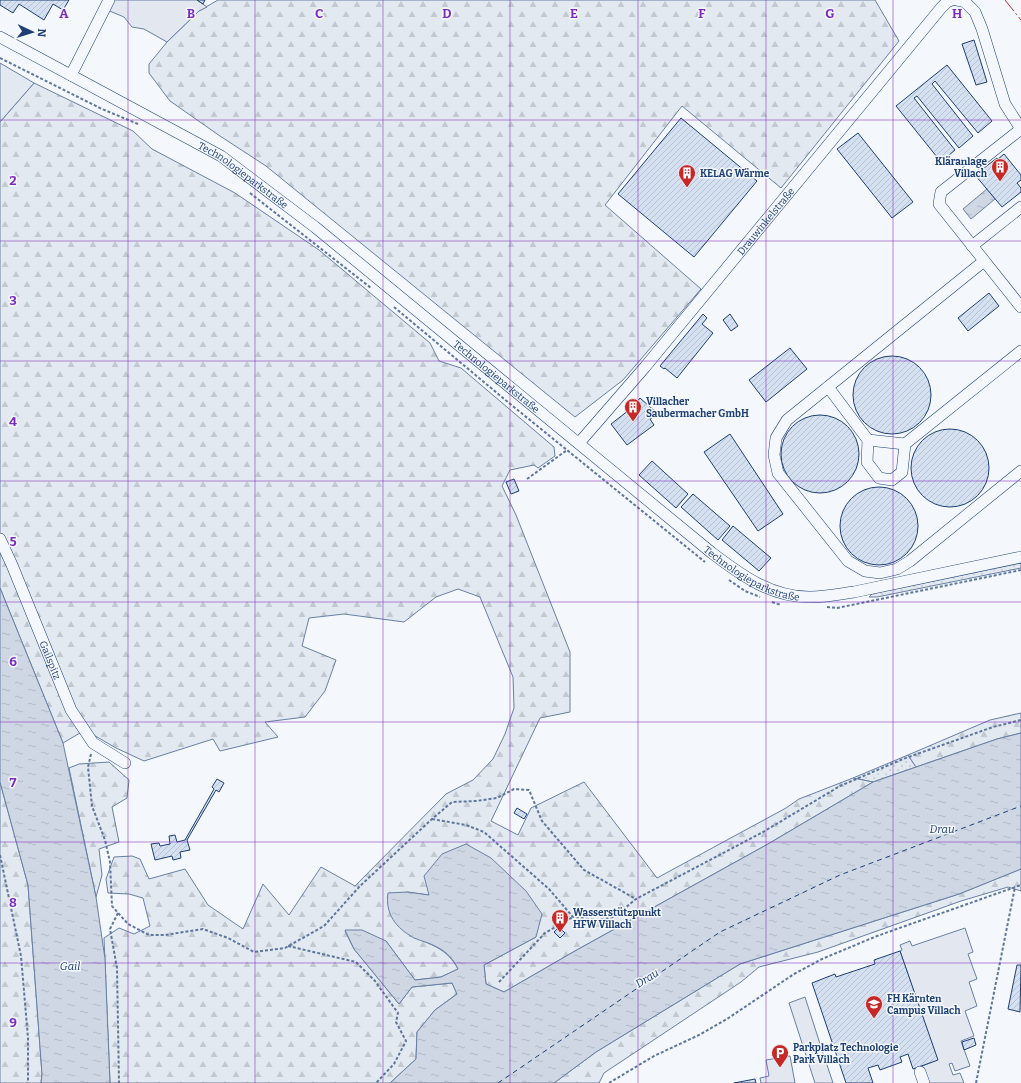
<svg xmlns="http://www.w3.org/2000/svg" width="1021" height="1083" font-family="Bitter,serif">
  <defs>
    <pattern id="grass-dots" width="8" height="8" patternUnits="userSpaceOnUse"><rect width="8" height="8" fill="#e3e9f0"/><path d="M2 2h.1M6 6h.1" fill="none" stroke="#c2c9d1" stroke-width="1.8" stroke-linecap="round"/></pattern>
    <pattern id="forest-firs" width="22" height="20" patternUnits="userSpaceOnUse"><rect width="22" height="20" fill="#e3e9f0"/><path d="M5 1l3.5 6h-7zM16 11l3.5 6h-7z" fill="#c2c9d1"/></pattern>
    <pattern id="water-ripples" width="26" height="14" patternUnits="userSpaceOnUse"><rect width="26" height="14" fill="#cfd7e4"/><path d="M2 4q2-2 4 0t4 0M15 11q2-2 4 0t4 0" fill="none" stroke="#b1bac7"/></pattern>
    <pattern id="building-hatch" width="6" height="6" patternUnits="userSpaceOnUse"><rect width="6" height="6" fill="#d5e0f0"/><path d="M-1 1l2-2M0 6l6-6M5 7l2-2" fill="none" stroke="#b6c1d1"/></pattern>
  </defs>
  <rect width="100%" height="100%" fill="#f4f7fb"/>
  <g fill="url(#grass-dots)" stroke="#687fa3">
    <polygon points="1021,563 1021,568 877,597 869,597 872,594"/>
    <polygon points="908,755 916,767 873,782 853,778"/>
  </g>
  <g fill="url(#forest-firs)" stroke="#687fa3">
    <polygon points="218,0 875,0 899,41 781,188 682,106 605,205 701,289 623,380 575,417 266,166 220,136 170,101 149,73 149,64 167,42 199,11"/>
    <path d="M34 83 133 131 152 149 235 193 319 250 430 343 439 361 461 368 554 447 555 456 538 468 534 465 510 470 502 486 516 515 570 652V712L540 718 491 821 518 835 531 808 584 782 657 878 786 808 799 799 853 778 873 782 768 844 575 951 504 992 486 984 484 965 536 937 429 895 407 892 414 937C434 946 447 949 458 969L441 977 415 980 386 941 345 931 354 949 399 1004 412 987 452 983 457 994 435 1010 417 1032 416 1059 390 1083H110L104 938 119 928 134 934 150 926 143 898 129 894 108 893 106 879 114 857 132 856 140 859 149 879 185 869 208 905 243 929 263 884 289 915 321 867 355 886 446 794 473 780 493 759 505 734 514 708 513 677 480 597 458 589 436 597 404 622 344 614 309 618 302 646 336 660 325 691 305 717 265 722 278 737 220 751 213 739 144 761 116 748 85 730 63 743 0 588V122Z"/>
    <polygon points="1021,713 1021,733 997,739 916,767 908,755 990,720"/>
    <polygon points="109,762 129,780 127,798 112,807 119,842 99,849 102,875 96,897 69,768 79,764"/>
    <polygon points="0,782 28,885 42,1074 41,1083 0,1083"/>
    <polygon points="1021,869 1021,891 1008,887 961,901 818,952 759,967 741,982 604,1073 599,1083 554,1083 596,1052 740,964 959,894"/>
  </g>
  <polygon fill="#e3e9f0" stroke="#687fa3" points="0,63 34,83 0,122"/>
  <g fill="#e3e8f0" stroke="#687fa3">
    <polygon points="104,0 197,0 207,7 199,11 167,42 144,29 132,27 124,17 100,7"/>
    <polygon points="965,928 973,952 968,954 977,979 969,982 977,1006 965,1011 974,1036 961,1041 970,1066 955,1071 952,1063 949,1064 953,1075 960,1073 964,1083 928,1083 922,1066 937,1060 900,951 902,950 900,945 910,941 912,946"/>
    <polygon points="805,997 822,1050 833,1083 815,1083 789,1003"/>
    <polygon points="790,1056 795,1083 761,1083 760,1078 769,1076 766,1060"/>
  </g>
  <g fill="url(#water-ripples)" stroke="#687fa3">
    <polygon points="987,189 995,199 971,219 963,209"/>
    <polygon points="0,588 63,743 96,897 105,959 110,1083 41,1083 42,1074 28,885 0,782"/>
    <path d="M1021 733V869L959 894 740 964 596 1052 554 1083H390L416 1059 417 1032 435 1010 457 994 452 983 412 987 399 1004 354 949 345 930H362L386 941 415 980 441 977 458 969C454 960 447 952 437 947 430 943 421 941 414 938 396 928 385 914 388 893L407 892 429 895 424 876 442 854 466 844 491 858 526 891 542 914 536 937 484 965 486 984 504 992 575 951 768 844 873 782 997 739Z"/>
  </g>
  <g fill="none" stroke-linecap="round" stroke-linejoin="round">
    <polyline stroke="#1d3f73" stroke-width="1" stroke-dasharray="5 4" stroke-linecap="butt" points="498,1083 720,932 840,875 1021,806"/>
  </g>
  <g fill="url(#building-hatch)" stroke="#1d3f73">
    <polygon points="0,0 69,0 63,10 53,4 44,20 19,4 13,13 0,5"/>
    <polygon points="197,0 205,0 203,4"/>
    <polygon points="974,40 987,82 976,85 962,44"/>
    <polygon points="947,65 992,121 978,133 935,81 932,84 973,136 959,148 917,96 914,98 955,150 941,162 896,106"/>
    <polygon points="681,118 757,181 694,257 618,194"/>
    <polygon points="858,133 913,202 892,218 837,149"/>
    <polygon points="1004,154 1021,175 1021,180 1017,183 1021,188 1021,192 1002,207 975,175 997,158 998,159"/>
    <polygon points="989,293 999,306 968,331 958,318"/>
    <polygon points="703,314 707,318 702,324 713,333 677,378 665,368 664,369 660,366"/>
    <polygon points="730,314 738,326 731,331 723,320"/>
    <polygon points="790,348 807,369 766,402 749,380"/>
    <circle cx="892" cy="395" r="39"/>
    <polygon points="640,398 658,414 650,419 654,425 627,445 611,424 633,407"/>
    <circle cx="820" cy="454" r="39"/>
    <circle cx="950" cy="468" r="39"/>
    <polygon points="730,434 783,514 758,531 704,452"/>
    <polygon points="652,461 688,494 676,508 639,475"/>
    <polygon points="514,479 519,491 511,494 506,482"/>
    <circle cx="879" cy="526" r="39"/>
    <polygon points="693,494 730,526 718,540 681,507"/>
    <polygon points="733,526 771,558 759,571 722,540"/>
    <polygon points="217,779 224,783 219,792 216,790 187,840 190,850 180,852 181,858 173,860 172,856 155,860 151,844 159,843 160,846 170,844 169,836 175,835 177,842 185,840 214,789 212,787"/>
    <polygon points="517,808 527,814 524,819 514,813"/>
    <polygon points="559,927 565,933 560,938 554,932"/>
    <polygon points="900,951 938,1060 913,1069 908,1054 900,1057 902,1062 880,1070 878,1065 868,1068 873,1083 846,1083 812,983 835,974 836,977 875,964 874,960"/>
    <polygon points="1017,965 1021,965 1020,1012 1008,1009"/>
    <polygon points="974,1038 976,1045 964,1050 962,1042"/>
    <polygon points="755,1079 756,1083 734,1083"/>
  </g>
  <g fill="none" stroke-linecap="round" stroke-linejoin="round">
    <g stroke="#1d3f73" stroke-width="12">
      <g id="minor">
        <polyline points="956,0 965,2 975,12 982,29 1005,104 1021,129"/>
        <path id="s1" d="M0 37 221 156 315 227 712 553C741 575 772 598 811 597 825 597 840 594 854 592L1021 557"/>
        <polyline points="71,75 109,0"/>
        <polyline points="1021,129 941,192 939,204 1021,307"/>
        <polyline points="972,246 1021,207"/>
        <polyline points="984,261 787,420 776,438 774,455 778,473 848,561 865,571 880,573 897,569 910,561 1021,471"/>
        <polyline points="828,387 868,440 867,462 879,478 892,480 902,472 905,444 1021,351"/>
        <polyline points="868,440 905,444"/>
        <path id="s2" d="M579 443 645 367 941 8 947 2 952 0"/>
        <path id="s3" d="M0 539 12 565 71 710 93 743 125 763"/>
        <polyline points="920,1072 924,1083"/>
      </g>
    </g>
    <g stroke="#5e769c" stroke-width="2" stroke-dasharray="3 2" stroke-linecap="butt">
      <polyline points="0,58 102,109 138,124"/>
      <polyline points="250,193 371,288"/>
      <polyline points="394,307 509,403 705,562"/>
      <polyline points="527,479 567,450"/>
      <polyline points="729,580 745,591 760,597"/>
      <polyline points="772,602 781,605"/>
      <polyline points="827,607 837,608 1021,570"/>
      <polyline points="91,754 88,767 92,806 105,840 110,862 112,906 128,924 149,935 165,935 203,929 228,938 254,952 285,948 324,926 360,886 432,819 452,802 476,801 497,798 514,789 529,790 542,821 584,870 636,899"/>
      <polyline points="432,819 466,825 484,832 549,889 573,917 597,920 614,917 636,899 763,832 840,786 903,759 993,727 1021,720"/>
      <polyline points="0,855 21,956 28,1038 28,1083"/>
      <polyline points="118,913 110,929 117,968 119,1083"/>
      <polyline points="288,946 356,962 375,981 398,1013 396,1022 406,1041 394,1064 376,1083"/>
      <polyline points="499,982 545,933 573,917"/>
      <polyline points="609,1083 654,1056 699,1035 727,1019 794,974 822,959 877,936 1021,885"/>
      <polyline points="976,1083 1015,887"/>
    </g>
    <use href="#minor" stroke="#f4f7fb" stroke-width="11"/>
    <polyline stroke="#c62828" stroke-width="1" stroke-dasharray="14 3 2 3" stroke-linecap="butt" points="1005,0 1021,20"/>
  </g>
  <path fill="none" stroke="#7b2cbf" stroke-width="1" stroke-opacity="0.55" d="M128 0V1083M255 0V1083M383 0V1083M510 0V1083M638 0V1083M766 0V1083M893 0V1083M0 120H1021M0 241H1021M0 361H1021M0 481H1021M0 602H1021M0 722H1021M0 842H1021M0 963H1021"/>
  <defs>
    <g id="building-pin" transform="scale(0.9)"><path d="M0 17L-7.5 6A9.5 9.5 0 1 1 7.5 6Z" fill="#c62828" stroke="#f4f7fb"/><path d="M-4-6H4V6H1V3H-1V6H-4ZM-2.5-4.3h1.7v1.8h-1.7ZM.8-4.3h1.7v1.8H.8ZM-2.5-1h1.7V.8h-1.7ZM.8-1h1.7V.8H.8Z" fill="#fff"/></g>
    <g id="university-pin" transform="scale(0.9)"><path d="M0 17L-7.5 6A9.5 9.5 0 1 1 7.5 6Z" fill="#c62828" stroke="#f4f7fb"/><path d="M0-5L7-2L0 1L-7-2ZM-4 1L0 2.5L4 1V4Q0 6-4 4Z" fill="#fff"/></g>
    <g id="parking-pin" transform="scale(0.9)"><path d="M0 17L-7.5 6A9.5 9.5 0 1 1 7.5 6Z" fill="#c62828" stroke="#f4f7fb"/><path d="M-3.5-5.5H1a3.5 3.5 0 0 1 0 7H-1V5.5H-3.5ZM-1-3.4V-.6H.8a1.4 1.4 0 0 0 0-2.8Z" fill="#fff"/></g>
  </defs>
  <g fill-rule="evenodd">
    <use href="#building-pin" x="1000" y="167"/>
    <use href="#building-pin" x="687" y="173"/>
    <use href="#building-pin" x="633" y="407"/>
    <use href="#building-pin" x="560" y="918"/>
    <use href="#university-pin" x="874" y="1004"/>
    <use href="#parking-pin" x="780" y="1053"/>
  </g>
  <g text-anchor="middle" stroke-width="3" stroke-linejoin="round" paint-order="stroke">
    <g font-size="10" font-weight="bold" fill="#1d3f73" stroke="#f4f7fb" text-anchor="start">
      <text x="987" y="165" text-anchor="end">Kläranlage<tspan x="987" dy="12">Villach</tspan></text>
      <text x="700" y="177">KELAG Wärme</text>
      <text x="646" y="405">Villacher<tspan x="646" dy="12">Saubermacher GmbH</tspan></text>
      <text x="573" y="916">Wasserstützpunkt<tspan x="573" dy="12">HFW Villach</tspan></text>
      <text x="887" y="1002">FH Kärnten<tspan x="887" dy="12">Campus Villach</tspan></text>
      <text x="793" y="1051">Parkplatz Technologie<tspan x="793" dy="12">Park Villach</tspan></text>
    </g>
    <g font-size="10" fill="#1d3f73" stroke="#f4f7fb">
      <text dy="4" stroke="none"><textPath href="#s1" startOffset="280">Technologieparkstraße</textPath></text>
      <text dy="4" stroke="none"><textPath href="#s2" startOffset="290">Drauwinkelstraße</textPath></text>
      <text dy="4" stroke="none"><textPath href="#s1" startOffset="604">Technologieparkstraße</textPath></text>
      <text dy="4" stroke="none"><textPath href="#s1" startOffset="928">Technologieparkstraße</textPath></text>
      <text dy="4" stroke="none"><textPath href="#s3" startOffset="131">Gailspitz</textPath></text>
    </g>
    <g font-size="11" font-style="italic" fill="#1d3f73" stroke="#f4f7fb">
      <text x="942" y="833">Drau</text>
      <text x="70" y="970">Gail</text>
      <text transform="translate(647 978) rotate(-32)" y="4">Drau</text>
    </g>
  </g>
  <g font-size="13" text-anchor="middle" font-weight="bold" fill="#7b2cbf" stroke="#f4f7fb" stroke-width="3" stroke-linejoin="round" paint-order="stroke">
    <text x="64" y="18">A</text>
    <text x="191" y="18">B</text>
    <text x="319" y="18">C</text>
    <text x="447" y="18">D</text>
    <text x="574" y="18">E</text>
    <text x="702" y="18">F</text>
    <text x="830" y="18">G</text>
    <text x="957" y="18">H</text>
    <text x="13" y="185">2</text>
    <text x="13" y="305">3</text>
    <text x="13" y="426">4</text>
    <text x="13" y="546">5</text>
    <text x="13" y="666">6</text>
    <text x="13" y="787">7</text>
    <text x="13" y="907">8</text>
    <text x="13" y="1027">9</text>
  </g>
  <g transform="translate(32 32) rotate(94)" stroke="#f4f7fb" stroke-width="3" paint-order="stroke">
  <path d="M0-3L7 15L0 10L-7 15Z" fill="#1d3f73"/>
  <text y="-6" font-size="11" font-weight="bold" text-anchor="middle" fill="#1d3f73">N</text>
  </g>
</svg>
